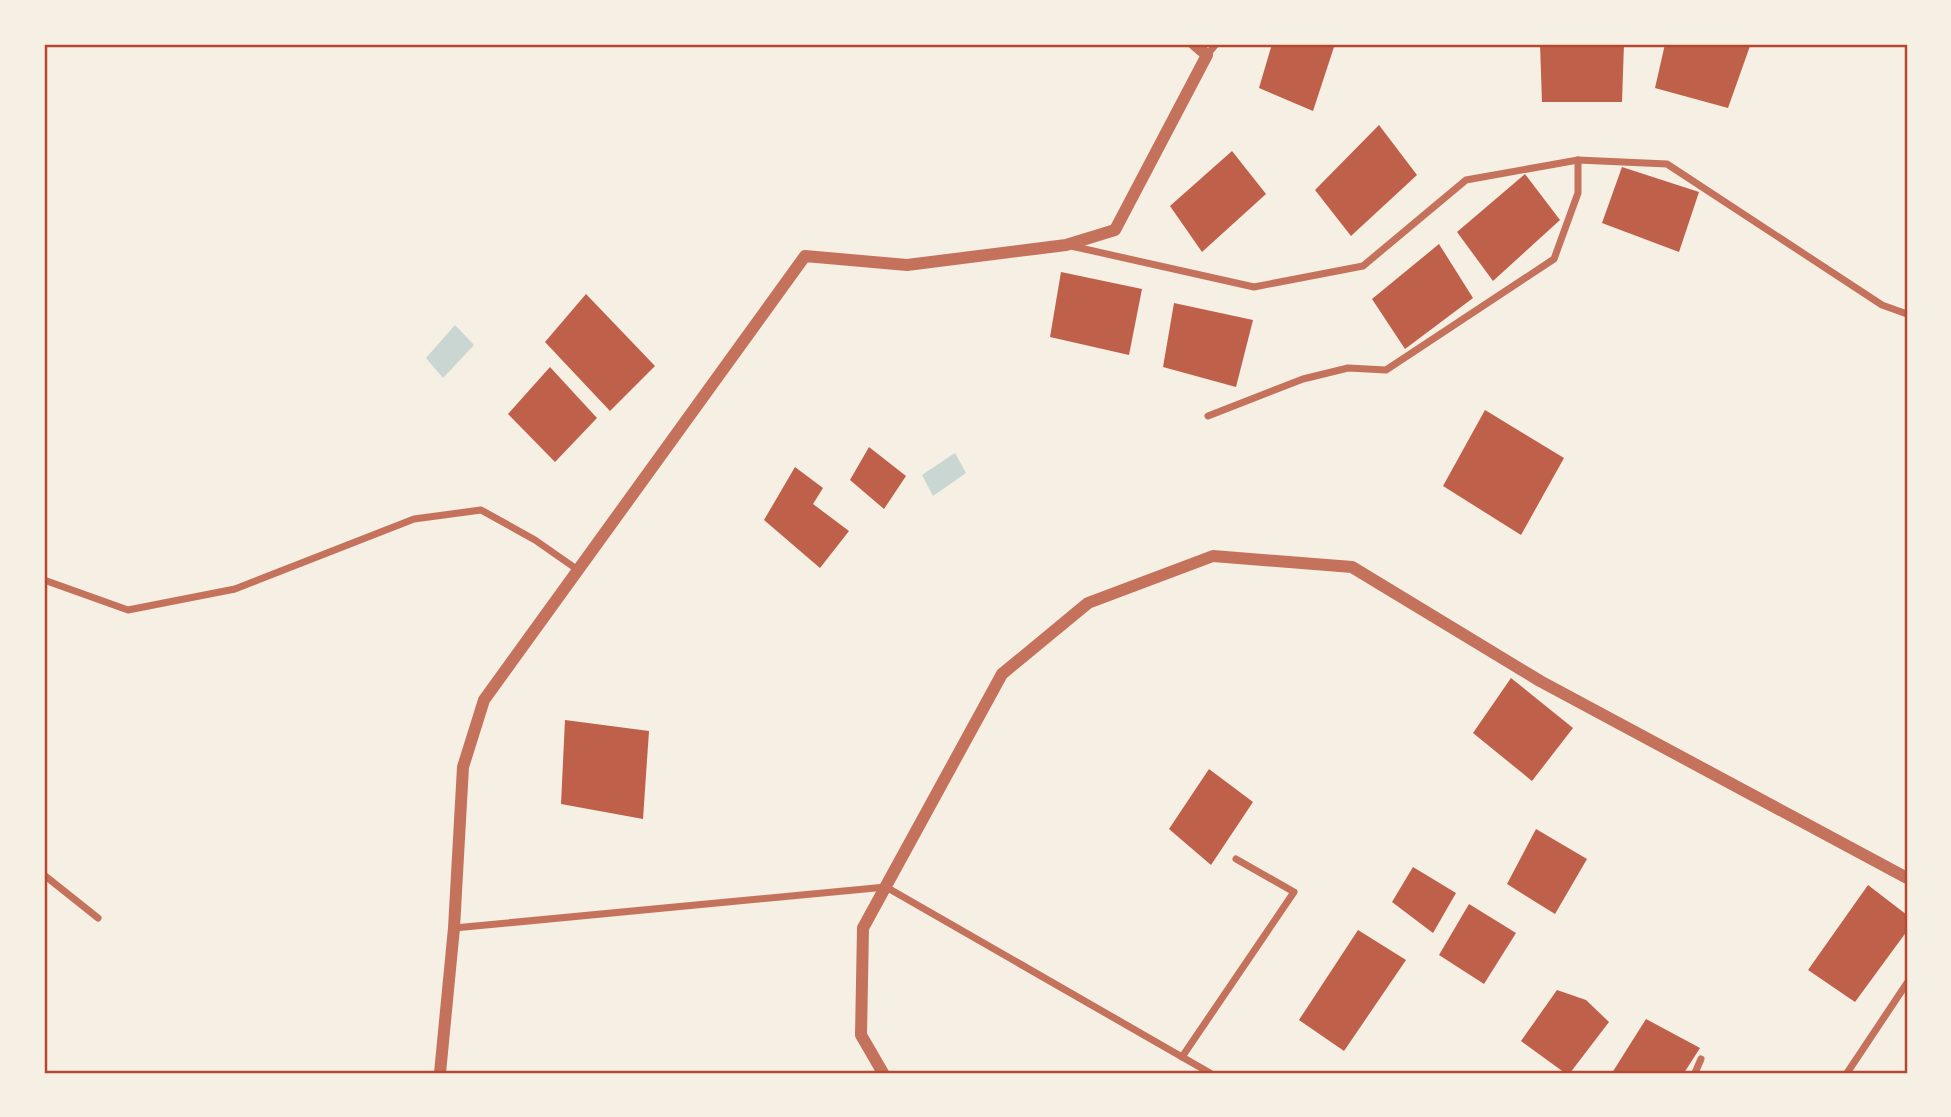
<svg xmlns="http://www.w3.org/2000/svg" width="1951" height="1117" font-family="Overpass,sans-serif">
  <rect width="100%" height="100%" fill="#f6efe4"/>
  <g fill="#c9d6d2">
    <polygon points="455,325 474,345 443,378 426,358"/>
    <polygon points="955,453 966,473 933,496 922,475"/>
  </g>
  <g fill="#bf614a">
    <polygon points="1272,44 1335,44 1313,111 1259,88"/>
    <polygon points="1540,44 1624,44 1622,102 1542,102"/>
    <polygon points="1665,44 1750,46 1728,108 1655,88"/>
    <polygon points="1379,125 1417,175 1351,236 1315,190"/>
    <polygon points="1232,151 1266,194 1202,252 1170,206"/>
    <polygon points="1622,167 1699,192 1679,252 1602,223"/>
    <polygon points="1525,174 1560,220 1493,281 1457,232"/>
    <polygon points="1439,244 1473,298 1405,349 1372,299"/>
    <polygon points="1061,272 1142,289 1129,355 1050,337"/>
    <polygon points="586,294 655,366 610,411 545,342"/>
    <polygon points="1174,303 1253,320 1236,387 1163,367"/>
    <polygon points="550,367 597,418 555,462 508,414"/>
    <polygon points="1485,410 1564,458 1521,535 1443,486"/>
    <polygon points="869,447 906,476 884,509 850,480"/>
    <polygon points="795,467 823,488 813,504 849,531 820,568 764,520"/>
    <polygon points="1511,678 1573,728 1532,781 1473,733"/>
    <polygon points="565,720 649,731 643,819 561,804"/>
    <polygon points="1209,769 1253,802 1211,865 1169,829"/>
    <polygon points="1536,829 1587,859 1555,914 1507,884"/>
    <polygon points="1413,867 1456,893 1433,933 1392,902"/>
    <polygon points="1868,885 1907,915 1907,931 1855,1002 1808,970"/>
    <polygon points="1469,904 1516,933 1484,984 1439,955"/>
    <polygon points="1358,930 1406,960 1344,1051 1299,1020"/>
    <polygon points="1557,990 1586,1000 1609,1022 1570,1073 1565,1073 1521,1041"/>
    <polygon points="1646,1019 1700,1048 1684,1073 1612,1073"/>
  </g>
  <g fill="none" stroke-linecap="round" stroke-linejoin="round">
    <g stroke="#c5725c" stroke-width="7">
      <polyline points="1207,55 1216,44"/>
      <polyline points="1071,246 1254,287 1363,266 1466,180 1578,160 1667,164 1882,305 1907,314"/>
      <polyline points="1208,416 1303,379 1348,368 1386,370 1554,259 1578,193 1578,160"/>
      <polyline points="44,580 128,610 235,589 414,519 481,510 535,540 578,570"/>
      <polyline points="44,875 98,918"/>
      <polyline points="454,928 886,887 1210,1073"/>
      <polyline points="1182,1057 1294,892 1236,859"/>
      <polyline points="1695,1073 1701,1059"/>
      <polyline points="1847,1073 1907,983"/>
    </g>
    <g stroke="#c5725c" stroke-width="12">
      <polyline points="440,1073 454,928 463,767 484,700 805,256 907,265 1066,245 1115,230 1207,55 1194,44"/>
      <polyline points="883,1073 861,1035 863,928 1002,674 1088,603 1213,556 1352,567 1540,681 1907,878"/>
    </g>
  </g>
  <rect width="1951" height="1117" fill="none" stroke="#f6efe4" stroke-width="91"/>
  <rect x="46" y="46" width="1860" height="1026" fill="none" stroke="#b5482f" stroke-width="2.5"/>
</svg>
